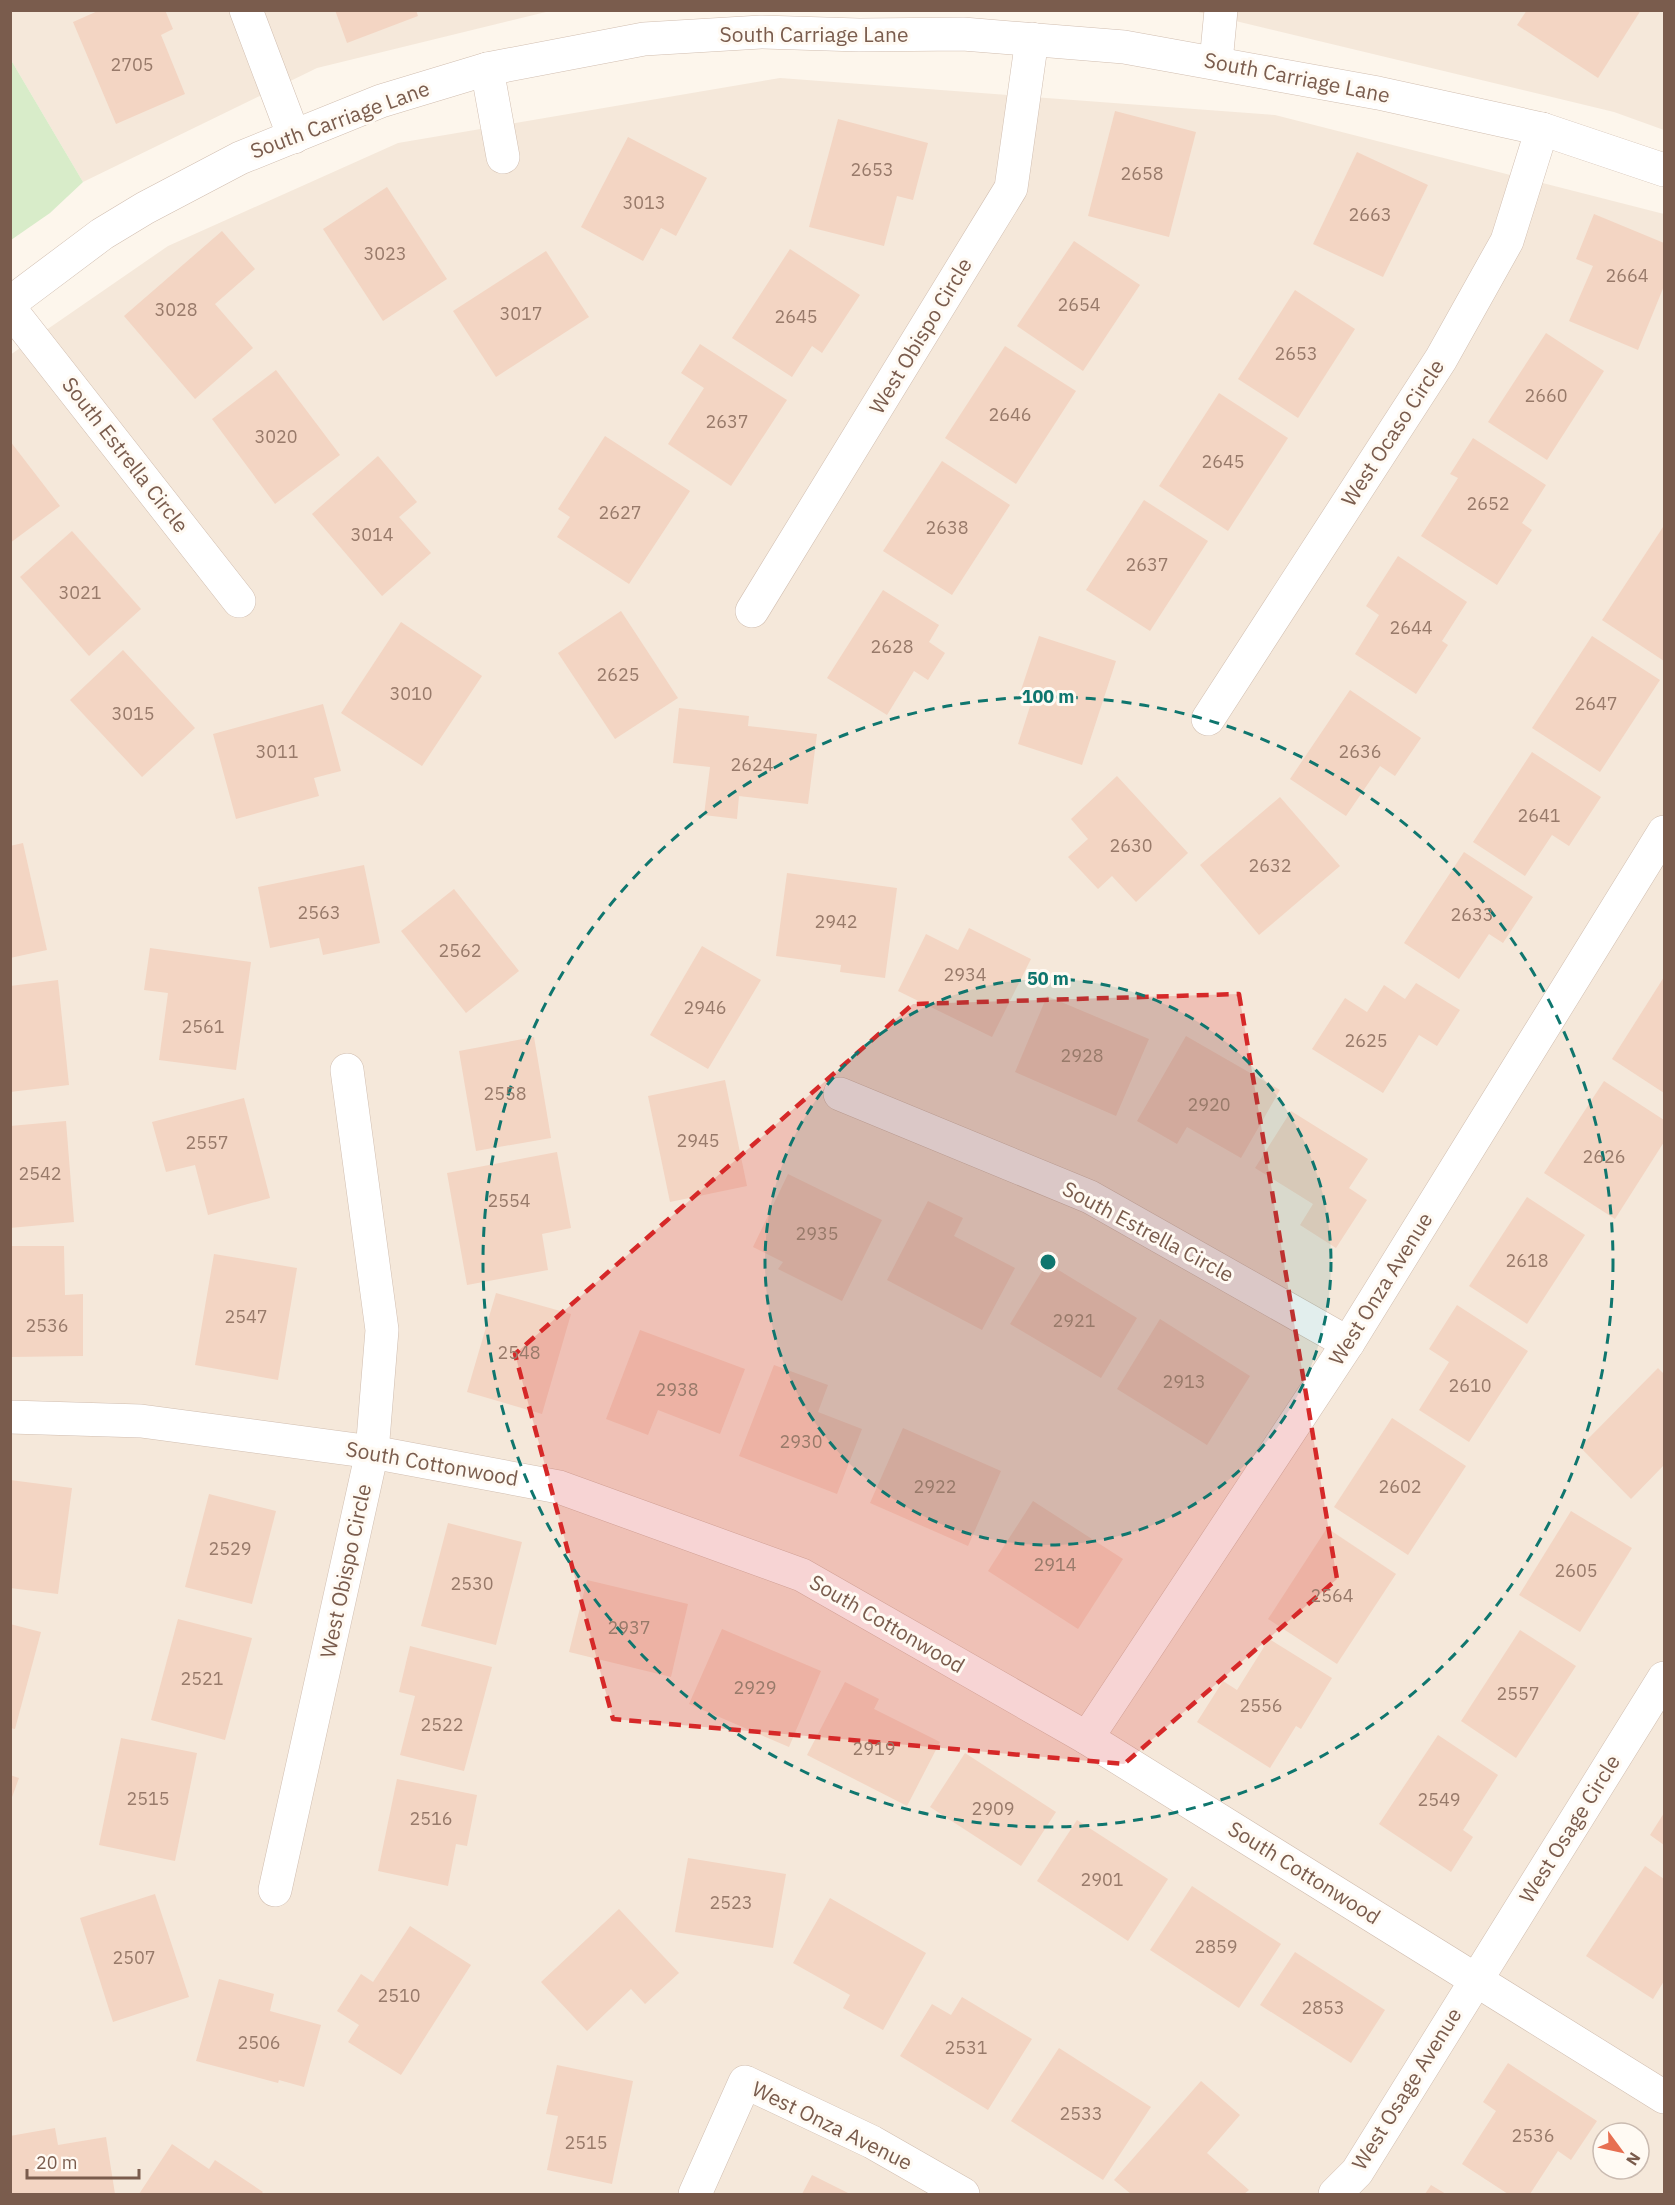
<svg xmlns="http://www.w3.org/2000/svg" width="1675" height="2205" font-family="'IBM Plex Sans',sans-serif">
  <rect width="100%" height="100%" fill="#fdf6ec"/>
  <g fill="#f5e8da" fill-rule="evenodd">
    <polygon points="11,11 550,11 317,68 83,182 11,60"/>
    <polygon points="1194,11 1664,11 1664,130 1614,112"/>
    <path d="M780 78 1275 115 1664 214V2194H11L10 355 168 246 398 143ZM1603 2133H1639V2169H1603Z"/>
  </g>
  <polygon fill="#d8ecc9" points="11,60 83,182 50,213 11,240"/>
  <g fill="#f3d5c3">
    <polygon points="100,10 165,10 173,29 161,35 185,94 116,124 73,22"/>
    <polygon points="335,10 416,10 418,16 347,43"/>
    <polygon points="1527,10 1641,10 1598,78 1517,25"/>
    <polygon points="1115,111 1196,132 1169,237 1088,216"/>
    <polygon points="838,119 928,143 913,200 897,196 884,246 809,227"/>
    <polygon points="628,137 707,178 676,236 661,228 643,261 581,227"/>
    <polygon points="1357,152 1428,185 1383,277 1313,244"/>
    <polygon points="387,187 447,279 383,321 323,229"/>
    <polygon points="1594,214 1664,243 1664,286 1638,350 1569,321 1593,266 1576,259"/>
    <polygon points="222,231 255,269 215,304 253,348 195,399 124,316"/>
    <polygon points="1074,241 1140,285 1083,371 1017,326"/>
    <polygon points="790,249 860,295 822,353 812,346 792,377 732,338"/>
    <polygon points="546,251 589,317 496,377 453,311"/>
    <polygon points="1295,290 1355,329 1298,418 1238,379"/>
    <polygon points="1546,333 1604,371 1547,460 1488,422"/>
    <polygon points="700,344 787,400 731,486 668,444 704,388 681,373"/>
    <polygon points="1005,346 1076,391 1016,484 945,438"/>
    <polygon points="276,370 340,455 275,504 212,419"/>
    <polygon points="1219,393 1288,438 1228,531 1159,486"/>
    <polygon points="605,436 690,491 629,584 557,537 570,517 558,509"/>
    <polygon points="1473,438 1546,485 1522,523 1532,530 1497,585 1421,536 1458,478 1450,474"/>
    <polygon points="10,441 60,506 10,543"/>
    <polygon points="378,456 417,502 399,517 431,553 382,596 312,514"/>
    <polygon points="942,461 1010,505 952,595 883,551"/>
    <polygon points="1144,500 1208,541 1150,631 1086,590"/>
    <polygon points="1663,527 1664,528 1664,661 1602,620"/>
    <polygon points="72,531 141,609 89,656 20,577"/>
    <polygon points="1398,556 1467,602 1442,641 1448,645 1416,694 1355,654 1379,615 1366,606"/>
    <polygon points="883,590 939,625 929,642 945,653 928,680 914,671 887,715 827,678"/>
    <polygon points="621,611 678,698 615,739 558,653"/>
    <polygon points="401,622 482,676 422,766 341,713"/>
    <polygon points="1039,636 1116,661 1082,765 1018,744 1033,697 1020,693"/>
    <polygon points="1592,636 1660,680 1600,772 1532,728"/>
    <polygon points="123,650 195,728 142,777 70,700"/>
    <polygon points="1350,690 1421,738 1395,776 1380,766 1346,816 1290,779"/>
    <polygon points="323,704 341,771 314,778 319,796 236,819 213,734"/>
    <polygon points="679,708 749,716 748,726 817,734 808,804 739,796 737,819 704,815 710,767 673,763"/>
    <polygon points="1532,752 1601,797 1569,846 1552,835 1525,876 1473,842"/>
    <polygon points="1117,776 1188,853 1136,902 1112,876 1098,889 1068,857 1088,839 1071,819"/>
    <polygon points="1280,797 1340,866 1259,935 1200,865"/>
    <polygon points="23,843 47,950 10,958 10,846"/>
    <polygon points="1464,852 1533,897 1503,943 1489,934 1459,979 1404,943"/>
    <polygon points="364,865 380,943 323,955 319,938 270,948 258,887"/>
    <polygon points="787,873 897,888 885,978 840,972 841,965 776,956"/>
    <polygon points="454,889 519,971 466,1013 401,931"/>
    <polygon points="969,928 1031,959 992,1037 898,991 926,934 958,950"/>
    <polygon points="702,946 761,980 708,1069 650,1035"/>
    <polygon points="150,948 251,962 236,1070 159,1060 168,993 144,990"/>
    <polygon points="1664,977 1664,1093 1612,1059"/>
    <polygon points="58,980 69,1085 10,1092 10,986"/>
    <polygon points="1416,983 1460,1010 1437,1046 1419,1035 1383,1093 1312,1049 1345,998 1367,1012 1384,985 1405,999"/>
    <polygon points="1047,996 1149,1039 1116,1116 1015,1072"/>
    <polygon points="1186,1036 1280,1090 1241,1158 1187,1127 1177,1144 1137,1121"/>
    <polygon points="534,1037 551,1138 476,1151 459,1051"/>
    <polygon points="725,1080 747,1186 670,1202 648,1096"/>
    <polygon points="1604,1081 1664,1120 1664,1142 1615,1219 1544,1173"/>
    <polygon points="244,1098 270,1198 208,1215 195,1165 166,1172 152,1122"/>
    <polygon points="1291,1111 1368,1159 1349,1188 1367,1200 1336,1248 1300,1225 1313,1204 1255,1168"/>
    <polygon points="66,1121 74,1222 10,1228 10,1126"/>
    <polygon points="557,1152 571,1228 542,1234 548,1270 467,1285 447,1173"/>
    <polygon points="788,1174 882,1220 842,1301 778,1269 783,1262 753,1247"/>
    <polygon points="1527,1197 1585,1235 1527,1324 1469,1286"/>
    <polygon points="928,1201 963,1218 954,1236 1015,1268 982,1330 887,1280"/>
    <polygon points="10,1246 64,1246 65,1295 83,1294 83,1356 10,1357"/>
    <polygon points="214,1254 297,1268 278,1380 195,1365"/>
    <polygon points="1047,1263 1137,1318 1101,1378 1010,1324"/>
    <polygon points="496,1293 571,1314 542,1414 467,1392"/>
    <polygon points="1457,1305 1528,1351 1469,1442 1419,1410 1449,1362 1429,1349"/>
    <polygon points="1160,1319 1250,1376 1207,1445 1117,1389"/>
    <polygon points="640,1330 745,1369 720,1434 658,1410 648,1435 606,1419"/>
    <polygon points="774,1365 828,1385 818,1412 862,1429 837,1494 739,1456"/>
    <polygon points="1658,1368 1664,1374 1664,1465 1631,1499 1580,1447"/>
    <polygon points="1392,1418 1466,1466 1408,1555 1334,1507"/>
    <polygon points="903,1428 1001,1471 968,1546 870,1503"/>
    <polygon points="10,1480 72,1488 58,1594 10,1588"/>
    <polygon points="209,1494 276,1511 252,1604 185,1587"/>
    <polygon points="1033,1501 1123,1559 1078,1629 988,1571"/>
    <polygon points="1571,1511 1632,1548 1580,1632 1519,1595"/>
    <polygon points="448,1523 522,1542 496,1645 421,1626"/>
    <polygon points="1327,1528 1396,1574 1337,1664 1268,1619"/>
    <polygon points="587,1580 688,1604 671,1677 569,1652"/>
    <polygon points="178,1619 252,1638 225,1740 151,1720"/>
    <polygon points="10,1624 41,1632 15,1729 10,1728"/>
    <polygon points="722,1629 821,1671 789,1747 689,1704"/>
    <polygon points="1520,1630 1576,1666 1516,1758 1461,1721"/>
    <polygon points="1269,1639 1332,1678 1301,1729 1296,1726 1270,1768 1197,1722 1223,1681 1237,1690"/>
    <polygon points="410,1646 492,1667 464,1771 400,1755 415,1696 399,1692"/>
    <polygon points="845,1682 879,1699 874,1709 940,1742 907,1806 807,1755"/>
    <polygon points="1438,1735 1498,1775 1463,1830 1473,1837 1451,1872 1379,1824"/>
    <polygon points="121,1738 197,1753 175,1861 99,1845"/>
    <polygon points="965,1753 1056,1812 1021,1866 930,1807"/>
    <polygon points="10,1775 19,1778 11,1800 10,1800"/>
    <polygon points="397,1779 477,1795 467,1846 456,1844 448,1886 378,1871"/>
    <polygon points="1664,1813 1664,1845 1650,1835"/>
    <polygon points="1077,1820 1168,1879 1128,1941 1037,1881"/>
    <polygon points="688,1858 786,1874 773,1948 675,1932"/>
    <polygon points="1645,1866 1664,1879 1664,1981 1653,1999 1586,1956"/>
    <polygon points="1192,1886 1281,1944 1239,2008 1150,1950"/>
    <polygon points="155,1894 189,1997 113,2022 80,1918"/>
    <polygon points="830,1898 926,1953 883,2030 843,2008 850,1995 793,1963"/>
    <polygon points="619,1909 679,1973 645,2004 631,1989 587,2031 541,1982"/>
    <polygon points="410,1926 471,1965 401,2075 348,2042 359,2025 337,2011 361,1974 373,1982"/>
    <polygon points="1295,1952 1385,2010 1351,2063 1260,2005"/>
    <polygon points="219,1979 274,1994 270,2011 321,2025 304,2087 279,2080 278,2083 196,2061"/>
    <polygon points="962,1997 1032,2039 988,2110 900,2056 932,2004 951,2015"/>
    <polygon points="1059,2048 1151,2107 1103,2180 1011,2121"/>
    <polygon points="1508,2063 1597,2121 1571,2160 1558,2151 1530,2194 1508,2194 1462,2164 1496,2111 1483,2102"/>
    <polygon points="557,2065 633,2081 612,2184 547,2170 558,2116 546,2114"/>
    <polygon points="1201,2081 1240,2115 1207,2153 1249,2190 1244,2194 1131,2194 1114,2180"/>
    <polygon points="55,2128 58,2145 106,2137 115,2194 10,2194 10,2136"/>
    <polygon points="172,2144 209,2169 215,2160 263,2192 261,2194 139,2194"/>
    <polygon points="812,2175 850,2194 802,2194"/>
    <polygon points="1431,2185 1446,2194 1425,2194"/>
  </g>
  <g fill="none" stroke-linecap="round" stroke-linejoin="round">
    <g stroke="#d1beb0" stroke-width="34">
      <g id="minor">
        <polyline points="246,10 294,137"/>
        <polyline points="1216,62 1221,10"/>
        <polyline points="487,69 503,157"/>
        <polyline points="10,303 102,234 145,208 240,158 381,101 487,69 644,39 761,32 859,35 963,34 1124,47 1378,93 1542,129 1664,170"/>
        <polyline points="10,309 239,601"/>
        <polyline points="752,611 1011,188 1032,39"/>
        <polyline points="1208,719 1441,359 1507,241 1542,129"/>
        <polyline points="840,1094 1090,1197 1348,1343"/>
        <polyline points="10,1417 141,1421 372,1452 559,1487 802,1575 1087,1738 1664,2097"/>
        <polyline points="1087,1738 1348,1343 1664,832"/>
        <polyline points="275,1890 372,1452 382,1330 347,1070"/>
        <polyline points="695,2194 745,2082 872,2142 963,2194"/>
        <polyline points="1335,2194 1357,2172 1664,1678"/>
      </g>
    </g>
    <use href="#minor" stroke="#fff" stroke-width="33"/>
  </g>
  <path fill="#d62828" fill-opacity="0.2" stroke="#d62828" stroke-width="4.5" stroke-dasharray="12 8" stroke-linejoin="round" d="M1239 994 1337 1579 1124 1764 613 1719 515 1354 913 1004Z"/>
  <circle cx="1048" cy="1262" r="283" fill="#0f766e" fill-opacity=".12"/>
  <g fill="none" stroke="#0f766e" stroke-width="3" stroke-dasharray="10 8">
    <circle cx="1048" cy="1262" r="283"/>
    <circle cx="1048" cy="1262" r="565"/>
  </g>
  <g text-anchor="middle" stroke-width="6" stroke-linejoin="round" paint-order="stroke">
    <g font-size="18" fill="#987a6a">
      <text x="132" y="71">2705</text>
      <text x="872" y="176">2653</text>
      <text x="1142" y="180">2658</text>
      <text x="644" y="209">3013</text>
      <text x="1370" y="221">2663</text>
      <text x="385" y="260">3023</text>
      <text x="1627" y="282">2664</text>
      <text x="1079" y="311">2654</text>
      <text x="176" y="316">3028</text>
      <text x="521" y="320">3017</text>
      <text x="796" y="323">2645</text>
      <text x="1296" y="360">2653</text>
      <text x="1546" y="402">2660</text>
      <text x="1010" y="421">2646</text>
      <text x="727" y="428">2637</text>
      <text x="276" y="443">3020</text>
      <text x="1223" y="468">2645</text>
      <text x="1488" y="510">2652</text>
      <text x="620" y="519">2627</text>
      <text x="947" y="534">2638</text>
      <text x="372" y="541">3014</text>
      <text x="1147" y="571">2637</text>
      <text x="80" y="599">3021</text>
      <text x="1411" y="634">2644</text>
      <text x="892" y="653">2628</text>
      <text x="618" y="681">2625</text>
      <text x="411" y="700">3010</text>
      <text x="1596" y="710">2647</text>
      <text x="133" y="720">3015</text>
      <text x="277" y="758">3011</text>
      <text x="1360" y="758">2636</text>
      <text x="752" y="771">2624</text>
      <text x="1539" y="822">2641</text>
      <text x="1131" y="852">2630</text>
      <text x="1270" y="872">2632</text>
      <text x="319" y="919">2563</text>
      <text x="1472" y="921">2633</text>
      <text x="836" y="928">2942</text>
      <text x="460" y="957">2562</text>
      <text x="965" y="981">2934</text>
      <text x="705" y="1014">2946</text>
      <text x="203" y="1033">2561</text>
      <text x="1366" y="1047">2625</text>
      <text x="1082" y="1062">2928</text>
      <text x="505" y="1100">2558</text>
      <text x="1209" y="1111">2920</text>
      <text x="698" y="1147">2945</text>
      <text x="207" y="1149">2557</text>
      <text x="1604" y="1163">2626</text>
      <text x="40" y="1180">2542</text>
      <text x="509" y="1207">2554</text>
      <text x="817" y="1240">2935</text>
      <text x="1527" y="1267">2618</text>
      <text x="246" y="1323">2547</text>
      <text x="1074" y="1327">2921</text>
      <text x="47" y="1332">2536</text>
      <text x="519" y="1359">2548</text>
      <text x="1184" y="1388">2913</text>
      <text x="1470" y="1392">2610</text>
      <text x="677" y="1396">2938</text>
      <text x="801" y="1448">2930</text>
      <text x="935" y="1493">2922</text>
      <text x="1400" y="1493">2602</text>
      <text x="230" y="1555">2529</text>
      <text x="1055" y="1571">2914</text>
      <text x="1576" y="1577">2605</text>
      <text x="472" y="1590">2530</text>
      <text x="1332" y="1602">2564</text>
      <text x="629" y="1634">2937</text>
      <text x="202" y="1685">2521</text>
      <text x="755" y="1694">2929</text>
      <text x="1518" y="1700">2557</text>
      <text x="1261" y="1712">2556</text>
      <text x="442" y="1731">2522</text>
      <text x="874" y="1755">2919</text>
      <text x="148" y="1805">2515</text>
      <text x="1439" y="1806">2549</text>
      <text x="993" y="1815">2909</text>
      <text x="431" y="1825">2516</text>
      <text x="1102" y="1886">2901</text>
      <text x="731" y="1909">2523</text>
      <text x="1216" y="1953">2859</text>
      <text x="134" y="1964">2507</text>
      <text x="399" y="2002">2510</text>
      <text x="1323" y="2014">2853</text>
      <text x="259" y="2049">2506</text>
      <text x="966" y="2054">2531</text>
      <text x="1081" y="2120">2533</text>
      <text x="1533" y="2142">2536</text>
      <text x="586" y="2149">2515</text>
    </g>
    <g font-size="21" fill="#7a5c4d" stroke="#fffaf3">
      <text x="814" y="42">South Carriage Lane</text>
      <text transform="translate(1297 78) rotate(11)" y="7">South Carriage Lane</text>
      <text transform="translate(340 120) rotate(-20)" y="7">South Carriage Lane</text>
      <text transform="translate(921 336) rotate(-59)" y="7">West Obispo Circle</text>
      <text transform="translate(1393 433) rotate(-57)" y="7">West Ocaso Circle</text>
      <text transform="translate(125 455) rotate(52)" y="7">South Estrella Circle</text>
      <text transform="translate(1148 1232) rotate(28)" y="7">South Estrella Circle</text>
      <text transform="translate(1381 1289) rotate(-58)" y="7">West Onza Avenue</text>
      <text transform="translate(432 1464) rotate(10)" y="7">South Cottonwood</text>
      <text transform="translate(346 1571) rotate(-78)" y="7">West Obispo Circle</text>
      <text transform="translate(887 1624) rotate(30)" y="7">South Cottonwood</text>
      <text transform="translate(1570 1829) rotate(-58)" y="7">West Osage Circle</text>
      <text transform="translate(1304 1873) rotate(32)" y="7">South Cottonwood</text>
      <text transform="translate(1407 2089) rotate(-58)" y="7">West Osage Avenue</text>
      <text transform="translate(832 2126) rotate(26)" y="7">West Onza Avenue</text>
    </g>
  </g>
  <circle cx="1048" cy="1262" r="9" fill="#0f766e" stroke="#fffaf3" stroke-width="3"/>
  <g font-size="18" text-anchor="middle" font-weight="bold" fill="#0f766e" stroke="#fffaf3" stroke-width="6" stroke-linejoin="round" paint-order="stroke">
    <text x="1048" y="703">100 m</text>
    <text x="1048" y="985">50 m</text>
  </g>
  <rect width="1675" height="2205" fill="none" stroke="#7a5c4d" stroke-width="24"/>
  <g transform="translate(1621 2151) rotate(123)"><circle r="28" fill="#fffaf3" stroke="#cabbb1" stroke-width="1.5"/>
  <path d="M0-4.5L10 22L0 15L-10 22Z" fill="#e76f51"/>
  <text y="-9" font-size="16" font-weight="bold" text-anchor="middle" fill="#7a5c4d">N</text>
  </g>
  <path d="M27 2169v9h112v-9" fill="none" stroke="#7a5c4d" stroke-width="3"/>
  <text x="36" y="2169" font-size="18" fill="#7a5c4d" stroke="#fffaf3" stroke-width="4.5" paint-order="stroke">20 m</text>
</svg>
